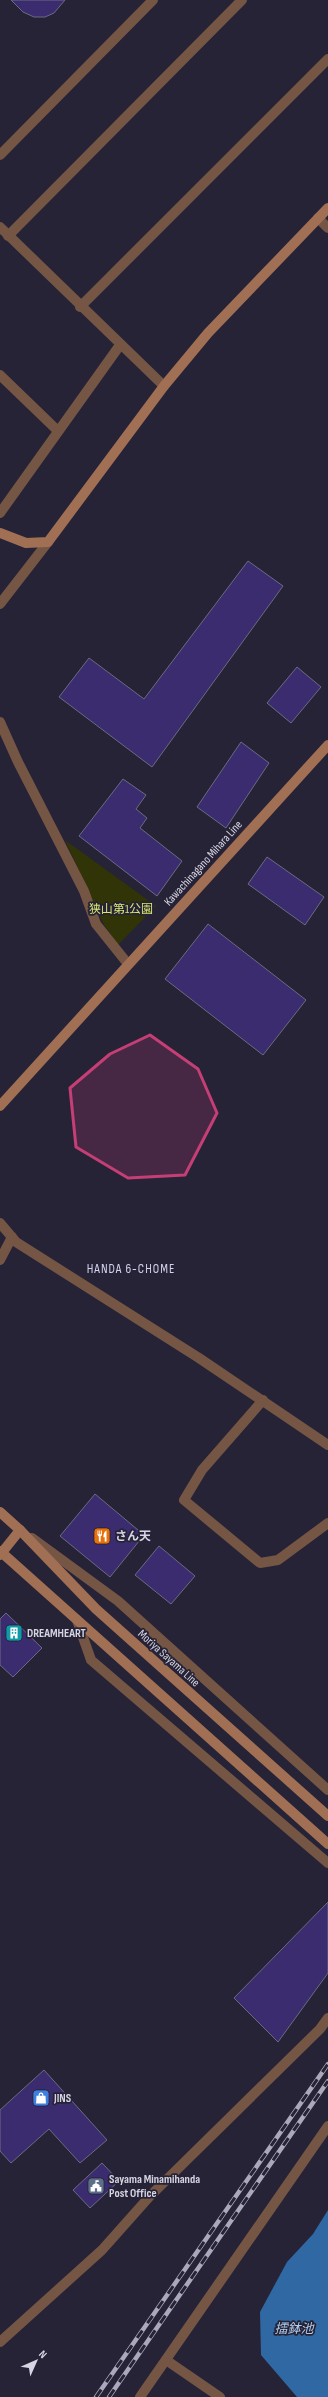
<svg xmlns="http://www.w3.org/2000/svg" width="328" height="2397" font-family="'Sofia Sans Condensed','Noto Sans JP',sans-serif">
  <rect width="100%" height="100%" fill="#262337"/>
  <polygon fill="#303406" points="65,840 156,906 118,945 104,925"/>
  <polygon fill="#3068a3" points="328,2210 328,2397 297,2397 261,2355 260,2312 287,2262 313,2234"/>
  <g fill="#3b2c6f" stroke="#6c6a81">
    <polygon points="11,0 65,0 54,13 45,17 34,17 23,12"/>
    <polygon points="248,561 283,586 152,767 59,697 89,658 144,699"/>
    <polygon points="297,667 321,687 291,723 267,703"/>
    <polygon points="241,742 269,763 226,828 197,807"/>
    <polygon points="123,779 146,795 136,809 147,818 140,828 182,861 157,896 79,836"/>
    <polygon points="267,857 324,897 305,925 248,884"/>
    <polygon points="208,924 306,1000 263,1055 165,979"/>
    <polygon points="95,1494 144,1535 110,1577 60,1536"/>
    <polygon points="159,1546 195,1576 171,1604 135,1575"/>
    <polygon points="6,1613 42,1648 13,1677 0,1665 0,1619"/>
    <polygon points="328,1902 328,1973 278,2042 234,1998"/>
    <polygon points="44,2070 107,2140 80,2163 49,2129 11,2163 0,2151 0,2110"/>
    <polygon points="102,2163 119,2181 90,2208 73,2190"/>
  </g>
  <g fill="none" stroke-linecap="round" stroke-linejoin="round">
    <g stroke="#755544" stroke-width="10">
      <polyline points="0,155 153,0"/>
      <polyline points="318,218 328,228"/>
      <polyline points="0,227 164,386"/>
      <polyline points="8,236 242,0"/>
      <polyline points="80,307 328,59"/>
      <polyline points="0,375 58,431"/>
      <polyline points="0,513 120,345"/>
      <polyline points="0,604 48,542"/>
      <polyline points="0,722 18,762 84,891 96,924 128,964"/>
      <polyline points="0,1223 16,1242 199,1358 328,1445"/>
      <polyline points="0,1260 12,1237"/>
      <polyline points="263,1400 202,1470 184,1500 260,1563 278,1560 328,1523"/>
      <polyline points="32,1538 118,1601 328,1790"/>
      <polyline points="77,1620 91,1660 328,1863"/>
      <polyline points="0,2342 102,2250 150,2196 320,2029 328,2018"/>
      <polyline points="166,2360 220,2397"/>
      <polyline points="140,2397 328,2126"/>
    </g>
    <g stroke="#a16f53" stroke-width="10">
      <polyline points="0,533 26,543 48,542 164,386 208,333 328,208"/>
      <polyline points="0,1106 328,745"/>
      <polyline points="0,1512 20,1530 96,1609 328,1816"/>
      <polyline points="0,1551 328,1844"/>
      <polyline points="0,1555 20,1530"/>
    </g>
    <g stroke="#aba9b9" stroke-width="4.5">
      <g id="rail">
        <polyline points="96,2397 328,2064"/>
        <polyline points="109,2397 328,2081"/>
      </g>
    </g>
    <use href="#rail" stroke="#262337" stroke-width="3" stroke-dasharray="9" stroke-linecap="butt"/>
  </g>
  <path fill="#c63e76" fill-opacity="0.2" stroke="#c63e76" stroke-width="3" stroke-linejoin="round" d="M150 1035 198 1069 217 1113 185 1175 128 1178 76 1147 70 1088 110 1054Z"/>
  <defs>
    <g id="restaurant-square" transform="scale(0.9)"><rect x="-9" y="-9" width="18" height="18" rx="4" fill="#e8710a" stroke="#262337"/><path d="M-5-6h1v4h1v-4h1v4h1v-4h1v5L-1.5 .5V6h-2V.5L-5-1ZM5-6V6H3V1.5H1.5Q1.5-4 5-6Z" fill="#fff"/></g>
    <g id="building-square" transform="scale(0.9)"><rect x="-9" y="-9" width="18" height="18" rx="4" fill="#0f9aa8" stroke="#262337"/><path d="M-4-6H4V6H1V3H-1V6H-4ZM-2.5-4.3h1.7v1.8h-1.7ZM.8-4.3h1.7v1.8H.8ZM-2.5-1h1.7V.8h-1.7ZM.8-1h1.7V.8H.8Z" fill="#fff"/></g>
    <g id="shop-square" transform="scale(0.9)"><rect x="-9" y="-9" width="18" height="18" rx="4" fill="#3f7fe0" stroke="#262337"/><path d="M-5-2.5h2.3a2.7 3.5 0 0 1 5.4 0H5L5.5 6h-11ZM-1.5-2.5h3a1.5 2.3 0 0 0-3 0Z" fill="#fff"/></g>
    <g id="civic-square" transform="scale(0.9)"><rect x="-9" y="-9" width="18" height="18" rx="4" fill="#5c6f8a" stroke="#262337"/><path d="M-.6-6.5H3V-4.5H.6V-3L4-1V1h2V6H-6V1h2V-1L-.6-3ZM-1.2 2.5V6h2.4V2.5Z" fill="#fff"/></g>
  </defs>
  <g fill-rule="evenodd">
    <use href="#restaurant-square" x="102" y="1536"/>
    <use href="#building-square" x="14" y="1633"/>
    <use href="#shop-square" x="41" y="2098"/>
    <use href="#civic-square" x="96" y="2186"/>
  </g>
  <g text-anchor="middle" stroke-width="3.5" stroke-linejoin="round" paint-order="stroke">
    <g font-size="12" fill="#d6d5e3" stroke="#262337">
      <text transform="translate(203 863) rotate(-48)" y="4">Kawachinagano Mihara Line</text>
      <text transform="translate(169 1658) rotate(42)" y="4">Moriya Sayama Line</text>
    </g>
    <g font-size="12" fill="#d8e571" stroke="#262337">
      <text x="121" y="913">狭山第1公園</text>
    </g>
    <g font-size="12" font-weight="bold" fill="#d6d5e3" stroke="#262337" text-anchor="start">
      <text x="115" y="1540">さん天</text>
      <text x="27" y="1637">DREAMHEART</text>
      <text x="54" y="2102">JINS</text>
      <text x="109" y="2183">Sayama Minamihanda<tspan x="109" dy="14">Post Office</tspan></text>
    </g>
    <g font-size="13" letter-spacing="1" fill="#d5d3ee" stroke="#262337">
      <text x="131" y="1273">HANDA 6-CHOME</text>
    </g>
    <g font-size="13" font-style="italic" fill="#b0cdee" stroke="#262337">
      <text x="294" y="2333">擂鉢池</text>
    </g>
  </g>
  <g transform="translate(36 2361) rotate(45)" stroke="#262337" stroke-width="3" paint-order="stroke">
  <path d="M0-3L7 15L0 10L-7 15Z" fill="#d6d5e3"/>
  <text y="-6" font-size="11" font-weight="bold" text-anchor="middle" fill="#d6d5e3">N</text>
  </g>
</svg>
